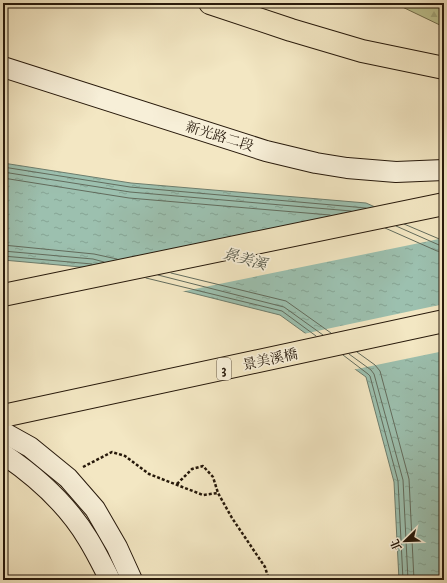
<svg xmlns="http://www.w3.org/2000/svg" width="447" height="583" font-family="'IM FELL DW Pica','Noto Serif TC',serif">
  <defs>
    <pattern id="forest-firs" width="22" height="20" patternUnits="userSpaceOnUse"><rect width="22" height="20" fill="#bec491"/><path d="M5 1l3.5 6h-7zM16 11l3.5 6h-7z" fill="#a3a87c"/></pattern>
    <pattern id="water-ripples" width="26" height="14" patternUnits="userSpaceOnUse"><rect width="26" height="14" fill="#9cc0af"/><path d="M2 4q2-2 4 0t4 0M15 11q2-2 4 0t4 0" fill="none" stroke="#86a495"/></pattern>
  </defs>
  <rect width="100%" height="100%" fill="#f3e7c3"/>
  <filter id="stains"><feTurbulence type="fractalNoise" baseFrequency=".005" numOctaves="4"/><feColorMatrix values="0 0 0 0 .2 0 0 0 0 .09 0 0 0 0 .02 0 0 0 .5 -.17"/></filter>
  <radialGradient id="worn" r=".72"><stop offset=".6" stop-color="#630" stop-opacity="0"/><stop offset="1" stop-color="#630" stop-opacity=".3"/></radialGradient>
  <polygon fill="url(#forest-firs)" stroke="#726e4e" points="394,3 444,3 444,27"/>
  <polygon fill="url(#water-ripples)" stroke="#6d7d6d" points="3,163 131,183 366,203 444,237 444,580 399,580 394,482 366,377 280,315 92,268 3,260"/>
  <g fill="#f3e7c3">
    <polygon points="378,206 444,235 444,238 180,292 92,270 76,269"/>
    <polygon points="444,304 444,351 352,370 303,334"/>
  </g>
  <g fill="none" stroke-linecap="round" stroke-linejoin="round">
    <g stroke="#626c5d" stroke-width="1">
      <polyline points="3,167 130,187 366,208"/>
      <polyline points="3,172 130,192 351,211"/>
      <polyline points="3,178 129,198 330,215"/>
      <polyline points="404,224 444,241"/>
      <polyline points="396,226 439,245 444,246"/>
      <polyline points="385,228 437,251 444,252"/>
      <polyline points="3,245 94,254 117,259"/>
      <polyline points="3,251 93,259 104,262"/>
      <polyline points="3,256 92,264"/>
      <polyline points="171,273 286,301 331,333"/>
      <polyline points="158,275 284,307 323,335"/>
      <polyline points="146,278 282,311 316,336"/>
      <polyline points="357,352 375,365 380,371 409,479 414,580"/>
      <polyline points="349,354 371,370 374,374 403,480 408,580"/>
      <polyline points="343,355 368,374 370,376 398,481 403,580"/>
    </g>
    <g stroke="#27190b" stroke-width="22">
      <g id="secondary">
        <polyline points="3,67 266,151 316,163 347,168 396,172 444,170"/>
        <polyline points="3,432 30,447 68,478 95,509 117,547 132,580"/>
        <path d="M3 454C37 477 67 504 88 539 96 552 103 566 110 580"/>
      </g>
    </g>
    <g stroke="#27190b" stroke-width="24">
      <g id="highway">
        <polyline points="210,3 291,30 362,51 444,68"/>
        <polyline points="3,295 444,204"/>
        <polyline points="3,416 444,321"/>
      </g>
    </g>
    <g stroke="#27190b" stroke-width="2.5" stroke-dasharray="3 2" stroke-linecap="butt">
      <polyline points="83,467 112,452 125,456 149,474 203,495 218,493 232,518 265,567 269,580"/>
      <polyline points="177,484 192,469 203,466 213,477 218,493"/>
    </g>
    <use href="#secondary" stroke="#f7efd8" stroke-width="20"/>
    <use href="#highway" stroke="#f3e7c3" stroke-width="22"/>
  </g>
  <g text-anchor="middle" stroke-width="3.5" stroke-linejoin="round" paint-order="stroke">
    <rect fill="#f7efd8" stroke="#655948" stroke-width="1" x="217" y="358" width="14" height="22" rx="3"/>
    <g font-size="13" font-weight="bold" fill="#27190b">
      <text x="224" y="374">3</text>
    </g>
    <g font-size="14" fill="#27190b" stroke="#f7efd8">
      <text transform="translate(220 136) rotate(17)" y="5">新光路二段</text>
      <text transform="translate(270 359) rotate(-12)" y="5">景美溪橋</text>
    </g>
    <g font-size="15" font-style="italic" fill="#505344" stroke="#f7efd8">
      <text transform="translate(245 259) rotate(16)" y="5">景美溪</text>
    </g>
  </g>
  <rect width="447" height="583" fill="none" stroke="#f3e7c3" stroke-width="16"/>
  <rect x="4" y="4" width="439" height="575" fill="none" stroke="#27190b" stroke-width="2"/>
  <rect x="8" y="8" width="431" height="567" fill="none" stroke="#27190b"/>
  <g transform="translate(405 541) rotate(247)" stroke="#f7efd8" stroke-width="3" paint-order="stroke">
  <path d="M0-3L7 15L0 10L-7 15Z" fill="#27190b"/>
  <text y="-6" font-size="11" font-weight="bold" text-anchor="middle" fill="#27190b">北</text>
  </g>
  <rect width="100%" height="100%" filter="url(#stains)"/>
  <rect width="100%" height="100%" fill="url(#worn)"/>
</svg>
